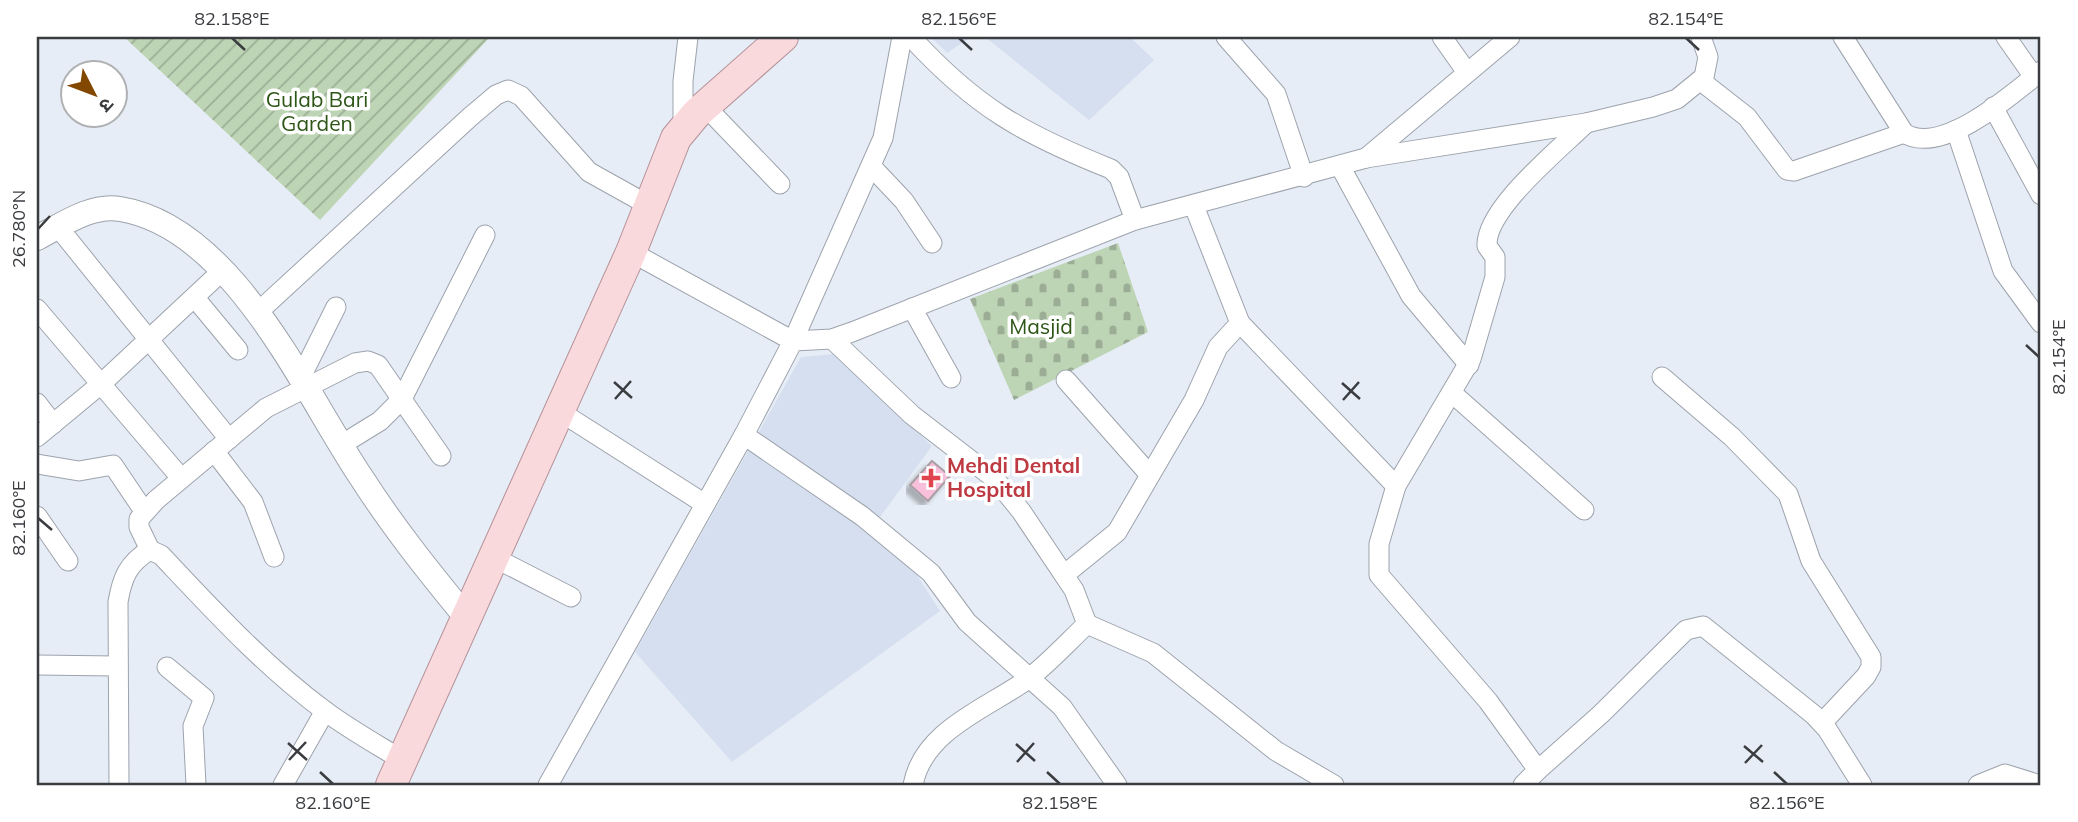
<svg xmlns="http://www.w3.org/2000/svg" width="2078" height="822" font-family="Mulish,'Noto Sans Devanagari',sans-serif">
  <defs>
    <pattern id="cemetery-stones" width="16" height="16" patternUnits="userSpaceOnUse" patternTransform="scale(1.75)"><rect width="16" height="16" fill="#bed5b5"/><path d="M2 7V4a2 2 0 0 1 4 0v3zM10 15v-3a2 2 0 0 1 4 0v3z" fill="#9bae95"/></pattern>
    <pattern id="garden-furrows" width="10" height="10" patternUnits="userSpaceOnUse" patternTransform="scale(1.75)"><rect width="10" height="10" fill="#bed5b5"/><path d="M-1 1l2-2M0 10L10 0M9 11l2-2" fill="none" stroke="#9bae95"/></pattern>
    <filter id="shadow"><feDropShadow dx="-5.5" dy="5.5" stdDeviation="2" flood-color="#0004"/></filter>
  </defs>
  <rect width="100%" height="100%" fill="#e6edf6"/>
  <g fill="#d5dfef">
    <polygon points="931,37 971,37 947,53"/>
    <polygon points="985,37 1130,37 1154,60 1089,120"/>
    <polygon points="834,354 932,446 880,517 940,611 732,762 635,652 801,357"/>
  </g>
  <polygon fill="url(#cemetery-stones)" points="1118,243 1148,332 1014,400 970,299"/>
  <polygon fill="url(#garden-furrows)" points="124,37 490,37 320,220"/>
  <polygon fill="#f7bfd9" stroke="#a99ea3" stroke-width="2" filter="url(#shadow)" points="932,461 950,476 928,501 910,485"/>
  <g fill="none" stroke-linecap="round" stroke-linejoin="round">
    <g stroke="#9da3ac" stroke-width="21">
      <g id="minor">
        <path d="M911 37C975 107 1023 134 1111 169L1119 177 1135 220"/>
        <polyline points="1226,37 1276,94 1304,177"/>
        <polyline points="1442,37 1466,71"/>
        <path d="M1843 37 1904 133C1941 157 2013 94 2041 71"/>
        <polyline points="2006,37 2034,77"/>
        <polyline points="1701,81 1747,117 1787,170 1794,171 1904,133"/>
        <polyline points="705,106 780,184"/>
        <polyline points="1993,107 2041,195"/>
        <polyline points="683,127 683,81 688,37"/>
        <polyline points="1956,130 2003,271 2041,323"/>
        <polyline points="1366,158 1586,123 1653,107 1677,99 1704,77 1708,57 1701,37"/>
        <polyline points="871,166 904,201 932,243"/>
        <polyline points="1340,166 1411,296 1469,365"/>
        <polyline points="1194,206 1240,323"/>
        <polyline points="58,227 229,439"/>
        <polyline points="631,252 793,341 883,138 902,37"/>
        <polyline points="195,298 238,350"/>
        <polyline points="912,308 951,378"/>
        <polyline points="37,309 181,478"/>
        <polyline points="257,313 470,117 496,95 508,90 521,96 589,172 650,206"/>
        <path d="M832 339 912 415 995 479 1021 511 1074 590 1087 624C1068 642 1049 663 1028 679 988 708 923 730 913 785"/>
        <polyline points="301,377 336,307"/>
        <polyline points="1662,377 1732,437 1788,494 1811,561 1871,657 1871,667 1866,676 1822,723"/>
        <polyline points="1066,380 1149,474"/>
        <polyline points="1452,393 1584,510"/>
        <polyline points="37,403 53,424"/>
        <polyline points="559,411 705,504"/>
        <polyline points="744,435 862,516 931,573 967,622 1062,707 1117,785"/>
        <polyline points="37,437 101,384 222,271"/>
        <polyline points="341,445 380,421 402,399 485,235"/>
        <polyline points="214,451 253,502 274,557"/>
        <polyline points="37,464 79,471 113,465 144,511"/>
        <path d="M1396 486 1471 359 1495 277V257L1487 246C1485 209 1560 149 1586 123"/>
        <polyline points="37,516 68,561"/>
        <polyline points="150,550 139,527 139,519 156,500 266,408 355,363 368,361 378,365 441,456"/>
        <polyline points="493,557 571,597"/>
        <polyline points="1064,575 1117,532 1194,400 1218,347 1240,323 1396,486 1379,544 1379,575 1488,701 1538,770 1523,785"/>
        <polyline points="1087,624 1153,653 1276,751 1334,785"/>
        <polyline points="37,665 116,666"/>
        <polyline points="167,667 204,698 193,726 196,785"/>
        <polyline points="1538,770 1601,714 1686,630 1703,626 1814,715 1827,729 1862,785"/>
        <path d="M119 785 118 602C122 578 128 563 150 550L161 555C212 609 264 666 325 711 349 729 376 744 402 760"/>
        <polyline points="283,785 325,711"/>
        <polyline points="548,785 744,435 793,341 832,339 852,332 1135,220 1366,158 1510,37"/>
        <polyline points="1978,785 2005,774 2040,785"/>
      </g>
    </g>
    <g stroke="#9da3ac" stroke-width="26">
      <path id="tertiary" d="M37 238C62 225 91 204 120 209 233 227 304 392 361 477 393 527 429 572 466 617"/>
    </g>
    <g stroke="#b49197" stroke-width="32">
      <polyline id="primary" points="391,785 631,252 676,138 696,114 783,37"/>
    </g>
    <use href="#minor" stroke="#fff" stroke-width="19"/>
    <use href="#tertiary" stroke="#fff" stroke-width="24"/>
    <use href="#primary" stroke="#fad9dd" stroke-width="30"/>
  </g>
  <path fill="none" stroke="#3a3c40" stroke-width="2.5" d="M232 38 245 50M959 38 972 50M1686 38 1699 50M38 229 50 216M2026 345 2039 357M614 382 632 398M1342 383 1360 399M615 399 631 381M1343 400 1359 382M38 518 52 530M288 743 307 760M1016 744 1035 761M1744 746 1763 762M289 760 306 742M1017 762 1034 743M1745 763 1762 745M320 772 333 784M1047 772 1060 784M1774 772 1787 784"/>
  <path fill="#e0444e" stroke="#fff" stroke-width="2.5" d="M927.5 467.5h7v7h7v7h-7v7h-7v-7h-7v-7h7z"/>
  <g text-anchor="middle" stroke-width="7" stroke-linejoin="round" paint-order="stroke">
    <g font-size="21" fill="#2c5516" stroke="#fff">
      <text x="317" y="107">Gulab Bari<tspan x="317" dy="24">Garden</tspan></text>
      <text x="1041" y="334">Masjid</text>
    </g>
    <g font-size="21" font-weight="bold" fill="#be3a42" stroke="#fff" text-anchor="start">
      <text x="947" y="473">Mehdi Dental<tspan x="947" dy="24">Hospital</tspan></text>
    </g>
  </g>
  <rect width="2078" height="822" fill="none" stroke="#ffffff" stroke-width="77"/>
  <g transform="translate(94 94) rotate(132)"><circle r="33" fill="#ffffff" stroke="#b0b1b3" stroke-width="2"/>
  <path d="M0-5L12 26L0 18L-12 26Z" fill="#824800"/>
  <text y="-10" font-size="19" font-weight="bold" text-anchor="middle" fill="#3a3c40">उ</text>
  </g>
  <rect x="38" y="38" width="2001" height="746" fill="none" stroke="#3a3c40" stroke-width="2.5"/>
  <g font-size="18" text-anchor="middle" fill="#3a3c40">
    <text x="232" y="25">82.158°E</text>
    <text x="959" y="25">82.156°E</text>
    <text x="1686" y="25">82.154°E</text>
    <text transform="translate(19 229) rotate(-90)" y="6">26.780°N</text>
    <text transform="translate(2059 357) rotate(-90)" y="6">82.154°E</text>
    <text transform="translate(19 518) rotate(-90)" y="6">82.160°E</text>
    <text x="333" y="809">82.160°E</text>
    <text x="1060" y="809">82.158°E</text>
    <text x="1787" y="809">82.156°E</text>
  </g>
</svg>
